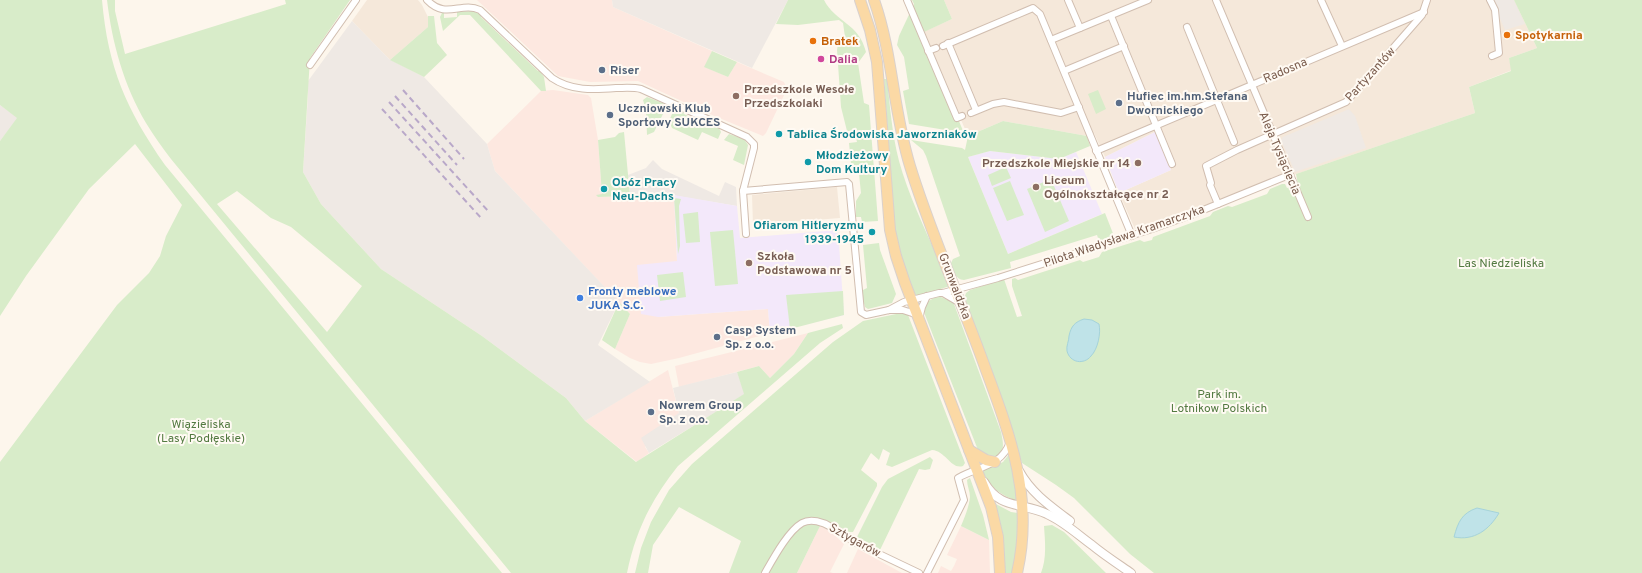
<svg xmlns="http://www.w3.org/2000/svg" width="1642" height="573" font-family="Overpass,sans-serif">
  <rect width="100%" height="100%" fill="#fdf6ec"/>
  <g fill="#f5e8da">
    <polygon points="367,0 418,0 422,5 429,19 428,27 390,60 352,21"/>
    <polygon points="944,0 1514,0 1537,48 1509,58 1512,70 1469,87 1475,113 1135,229 1119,193 1171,170 1155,132 1105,157 1094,133 1087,136 1003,121 968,136 923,32 952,19"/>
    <polygon points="837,187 840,218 753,225 752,195"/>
  </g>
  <g fill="#fde8e0">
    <polygon points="477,0 612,0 613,7 712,51 705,67 728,77 737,62 784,82 787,89 766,133 763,136 712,115 638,81 590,82 558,76"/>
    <polygon points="553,90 588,95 591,98 598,140 602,194 598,197 674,195 677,261 658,317 768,309 770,333 679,358 651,364 640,362 630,358 615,349 630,314 495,171 487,144 541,91"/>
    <polygon points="808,333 794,354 770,378 759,366 679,387 675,366"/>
    <polygon points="668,370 679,413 672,418 645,447 649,453 637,462 585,421"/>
    <polygon points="820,526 830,531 844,544 830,572 833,573 797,573"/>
    <polygon points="961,526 989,540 990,573 938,573 941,566 951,571 954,566 957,559 947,555"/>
    <polygon points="858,549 902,573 847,573"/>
  </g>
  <g fill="#efe9e4">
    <polygon points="612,0 788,0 752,68 613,7"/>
    <polygon points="1492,0 1514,0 1525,24 1505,30"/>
    <polygon points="352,21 389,59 424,77 487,144 495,171 619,302 598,345 650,382 585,421 566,398 482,336 381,269 321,204 303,172 308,96 308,81"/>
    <polygon points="0,105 18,118 0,141"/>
    <polygon points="1349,109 1355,116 1366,148 1295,172 1281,140 1283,137"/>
    <polygon points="653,160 662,169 719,196 725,182 736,187 737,206 671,195 630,196 628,175 646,168"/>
    <polygon points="737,372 745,394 649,453 641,438 679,413 673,388"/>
  </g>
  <g fill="#f3e8fa">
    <polygon points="1155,132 1171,170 1119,193 1105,157"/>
    <polygon points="990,151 1059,159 1076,152 1102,214 1008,254 968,157"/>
    <polygon points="674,195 737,206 740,238 838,230 844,315 770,333 768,309 658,317 641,314 637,265 677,261"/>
  </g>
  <g fill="#d8ecc9" fill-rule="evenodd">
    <path d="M0 0H102C108 68 126 109 165 165L502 573H0V462L117 305 149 273 160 256 166 236 182 205 135 144 89 189 26 276 0 316V141L17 118 0 105Z"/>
    <path d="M107 0H115V11L125 54 286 4 285 0H350L310 58 303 172 321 204 381 269 482 336 566 398 585 421 636 462 744 394 737 372 759 366 770 378 794 354 808 333 842 324 843 328 820 343 678 466C651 500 636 530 627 573H511L171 159C162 147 154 136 146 123 124 86 112 43 107 0ZM237 191 271 218 291 227 362 286 327 332 217 204Z"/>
    <path d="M788 0H824C835 22 859 23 866 52L858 63 864 103 869 105 878 221 862 222 861 217H856V201L861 193 859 174H852L849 143 857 142 855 134 848 135 841 107 837 50 838 44 845 37 843 23 839 20 798 25 776 24Z"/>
    <polygon points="912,0 944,0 952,19 924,32 922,35 964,133 909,124 903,91 909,89 904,57 897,45 899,36 914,4"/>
    <polygon points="1514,0 1642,0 1642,573 1154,573 1130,554 1074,498 1056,485 1022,463 964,299 966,293 970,290 1004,279 1017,317 1022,316 1012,286 1012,279 1015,278 1018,280 1080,260 1083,262 1099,257 1102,252 1140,240 1144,242 1152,240 1153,237 1210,216 1213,212 1228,206 1232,207 1267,194 1270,189 1282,184 1285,184 1287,188 1298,185 1296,174 1475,113 1469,87 1511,71 1509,58 1537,48"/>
    <polygon points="472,11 481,14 481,17 538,71 540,71 544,77 546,91 541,91 470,15 460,15 443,31 440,17 442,13 444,12 444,18 457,17 457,12"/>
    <polygon points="428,16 434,16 437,43 447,55 424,77 390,60 428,27"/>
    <polygon points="712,51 737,62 728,77 704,67"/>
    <path d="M884 79H887C890 106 892 134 899 161 911 204 933 245 950 286L915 297C905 271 893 242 894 214Z"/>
    <polygon points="1098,90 1106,109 1096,114 1088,94"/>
    <polygon points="647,97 665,104 664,112 654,132 647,135 646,110 643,100"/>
    <polygon points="677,110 683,111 684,114 709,126 713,125 719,128 721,132 718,139 702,132 698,140 672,128 669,121 672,114"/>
    <path d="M1003 121 1087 136 1090 146 1059 159 990 151 968 157 1008 254 1105 213 1114 236 1099 241 1097 235 1010 262 1011 268 964 280C955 280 953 270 951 263L953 259 960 256 926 156 923 150 911 140 962 148 965 150 968 136Z"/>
    <polygon points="624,132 630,196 598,197 596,195 602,194 598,140 615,137 619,133"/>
    <polygon points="729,134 744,139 748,145 744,165 733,160 738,146 724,140"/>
    <polygon points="1006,167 1011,178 992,186 988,175"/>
    <polygon points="1051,179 1069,221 1045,232 1027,189"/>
    <polygon points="1010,181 1024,215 1007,221 993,188"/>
    <polygon points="674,198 681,199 679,206 680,246 678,254"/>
    <polygon points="698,212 700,242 686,243 683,214"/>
    <polygon points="733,230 738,284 715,286 710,232"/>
    <polygon points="879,243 880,250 896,294 892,303 868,309 865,307 864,303 862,303 861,291 867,288 863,245"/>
    <polygon points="683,272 686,297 660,301 657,275"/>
    <polygon points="843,291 844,315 790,329 786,295"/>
    <path d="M941 297 952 302 954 304 1001 432C1004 446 1006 458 987 457L978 450 925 315C922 304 931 297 941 297Z"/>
    <polygon points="619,302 630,314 615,349 602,340"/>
    <path d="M901 313 908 315 965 463 963 466C951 470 946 451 932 450L892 467 886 465 890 453 883 449 879 460 871 453 861 470 877 483V486L853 532H846L825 521 820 526 797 573H729L741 541 679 507 653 545 648 573H635L641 548 651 522 669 490 692 464 833 342 863 321Z"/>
    <path d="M1010 453 1018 501C1001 496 990 487 982 471L1003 462Z"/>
    <polygon points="930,457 933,460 930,469 925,470 919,469 880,550 856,539 882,487 888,479"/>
    <path d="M970 478 983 515 989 540 961 526C965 516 969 507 970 497 970 491 967 486 967 480Z"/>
    <path d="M994 503 1011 512 1018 513V534L1013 573H1005C1005 548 1001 526 994 503Z"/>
    <path d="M1052 525 1064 532 1106 573H1041C1047 558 1045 541 1044 526Z"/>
  </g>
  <g fill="#bfe3e8" stroke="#a5d3da">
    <path d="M1084 319 1092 320 1099 324C1101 333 1098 349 1091 356 1084 365 1070 363 1067 351 1066 346 1069 341 1069 336 1071 326 1075 322 1084 319Z"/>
    <path d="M1477 508 1499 513C1489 530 1474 541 1454 537 1458 522 1462 513 1477 508Z"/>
  </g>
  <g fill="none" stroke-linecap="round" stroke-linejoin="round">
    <g stroke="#d1beb0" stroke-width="8">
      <g id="minor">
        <path d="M427 0C446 20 461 1 480 10L552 78C571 91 593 90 616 88 624 88 633 87 641 89L747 137 754 144V148L743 191 746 234"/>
        <polyline points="907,0 957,118 962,116"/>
        <polyline points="1068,0 1080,28"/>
        <polyline points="1216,0 1308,217"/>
        <polyline points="1321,0 1342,46"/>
        <polyline points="1490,0 1495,10 1499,53 1492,56"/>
        <polyline points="1111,16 1172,164"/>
        <polyline points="1187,27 1234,142"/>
        <polyline points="1051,40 1148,0"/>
        <polyline points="948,43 976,110"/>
        <polyline points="943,46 1033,8 1040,14 1132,236"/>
        <polyline points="928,51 936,48"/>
        <polyline points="310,65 356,0"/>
        <polyline points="1064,71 1124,46"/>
        <polyline points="971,113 993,104 1004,102 1061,113 1079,107"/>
        <polyline points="1096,151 1424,12"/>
        <polyline points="743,191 847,182 849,184 861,312 866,315 889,310 903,310 918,315"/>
        <polyline points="1218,204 1210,185 1211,183 1206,166 1237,150 1346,102 1422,15 1427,0"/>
        <polyline points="943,293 960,303"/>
        <polyline points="889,310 904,302 939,293 943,293 998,278 1152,229 1191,215 1289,175"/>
        <polyline points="919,319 922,307 927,296"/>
        <path d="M765 573C773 559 788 531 802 523 811 518 823 522 831 527 839 531 846 534 852 541L919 573"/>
        <path d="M927 573 964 500 958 478C979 466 1001 467 1010 442"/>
      </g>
    </g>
    <g stroke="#d1beb0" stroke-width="10">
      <g id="tertiary">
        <path d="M1019 471C1031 493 1050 506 1070 521"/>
        <path d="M984 482C1000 510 1022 502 1047 514 1063 521 1077 534 1092 545 1104 555 1118 564 1131 573"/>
      </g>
    </g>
    <g stroke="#dad1cd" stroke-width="12">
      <g id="primary">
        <polyline points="860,0 870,30 877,62 890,230 896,256 905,283 991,507 998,537 1000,573"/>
        <path d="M874 0C893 54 893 111 910 166 931 235 962 302 986 370 1011 437 1034 500 1017 573"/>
        <polyline points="969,450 986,460 995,462"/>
      </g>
    </g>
    <use href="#minor" stroke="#fff" stroke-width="6"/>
    <use href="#tertiary" stroke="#fff" stroke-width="8"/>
    <use href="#primary" stroke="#fbd9a5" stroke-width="10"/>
    <g stroke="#b9a8c9" stroke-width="2" stroke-dasharray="6 4" stroke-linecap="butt">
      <polyline points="403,90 464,159"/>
      <polyline points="395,96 457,165"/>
      <polyline points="389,102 489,212"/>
      <polyline points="382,109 482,219"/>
    </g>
  </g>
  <g fill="#e8710a" stroke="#fffaf3" stroke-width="1.5">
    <circle cx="1507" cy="35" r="4"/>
    <circle cx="813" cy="41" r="4"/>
  </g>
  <circle fill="#d1479c" stroke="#fffaf3" stroke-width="1.5" cx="821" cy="59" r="4"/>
  <g fill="#5c6f8a" stroke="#fffaf3" stroke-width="1.5">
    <circle cx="602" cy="70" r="4"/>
    <circle cx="1119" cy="103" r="4"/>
    <circle cx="610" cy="115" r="4"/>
    <circle cx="717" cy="337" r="4"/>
    <circle cx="651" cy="412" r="4"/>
  </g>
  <g fill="#8d6e63" stroke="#fffaf3" stroke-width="1.5">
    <circle cx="736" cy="96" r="4"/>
    <circle cx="1138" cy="163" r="4"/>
    <circle cx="1036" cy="187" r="4"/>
    <circle cx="749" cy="263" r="4"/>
  </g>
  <g fill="#0f9aa8" stroke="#fffaf3" stroke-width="1.5">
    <circle cx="779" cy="134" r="4"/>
    <circle cx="808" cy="162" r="4"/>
    <circle cx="604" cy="189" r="4"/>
    <circle cx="872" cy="232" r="4"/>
  </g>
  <circle fill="#3f7fe0" stroke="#fffaf3" stroke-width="1.5" cx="580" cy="298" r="4"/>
  <g text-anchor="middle" stroke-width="4" stroke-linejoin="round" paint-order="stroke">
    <g font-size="12" font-weight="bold" fill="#c56008" stroke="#fffaf3" text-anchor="start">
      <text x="1515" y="39">Spotykarnia</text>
      <text x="821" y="45">Bratek</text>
    </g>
    <g font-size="12" font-weight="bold" fill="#b23c85" stroke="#fffaf3" text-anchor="start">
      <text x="829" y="63">Dalia</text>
    </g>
    <g font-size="12" font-weight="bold" fill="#4e5e75" stroke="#fffaf3" text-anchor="start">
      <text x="610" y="74">Riser</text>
      <text x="1127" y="100">Hufiec im.hm.Stefana<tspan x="1127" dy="14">Dwornickiego</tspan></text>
      <text x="618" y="112">Uczniowski Klub<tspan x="618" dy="14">Sportowy SUKCES</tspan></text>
      <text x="725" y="334">Casp System<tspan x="725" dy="14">Sp. z o.o.</tspan></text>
      <text x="659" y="409">Nowrem Group<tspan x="659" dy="14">Sp. z o.o.</tspan></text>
    </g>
    <g font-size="12" fill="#7a5c4d" stroke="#fffaf3">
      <text transform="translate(1285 70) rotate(-23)" y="4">Radosna</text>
      <text transform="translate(1370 74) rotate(-48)" y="4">Partyzantów</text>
      <text transform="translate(1280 153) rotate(67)" y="4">Aleja Tysiąclecia</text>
      <text transform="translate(1124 236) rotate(-19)" y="4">Pilota Władysława Kramarczyka</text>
      <text transform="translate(955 286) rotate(69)" y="4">Grunwaldzka</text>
      <text transform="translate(855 540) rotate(29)" y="4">Sztygarów</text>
    </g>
    <g font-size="12" font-weight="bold" fill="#785e54" stroke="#fffaf3" text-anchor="start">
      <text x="744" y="93">Przedszkole Wesołe<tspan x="744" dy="14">Przedszkolaki</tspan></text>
      <text x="1130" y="167" text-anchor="end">Przedszkole Miejskie nr 14</text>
      <text x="1044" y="184">Liceum<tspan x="1044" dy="14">Ogólnokształcące nr 2</tspan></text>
      <text x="757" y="260">Szkoła<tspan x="757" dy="14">Podstawowa nr 5</tspan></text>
    </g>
    <g font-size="12" font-weight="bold" fill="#0d838f" stroke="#fffaf3" text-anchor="start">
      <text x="787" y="138">Tablica Środowiska Jaworzniaków</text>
      <text x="816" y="159">Młodzieżowy<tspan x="816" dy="14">Dom Kultury</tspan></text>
      <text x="612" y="186">Obóz Pracy<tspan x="612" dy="14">Neu-Dachs</tspan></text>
      <text x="864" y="229" text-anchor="end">Ofiarom Hitleryzmu<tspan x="864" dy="14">1939-1945</tspan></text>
    </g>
    <g font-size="12" fill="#537a41" stroke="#fffaf3">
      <text x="1501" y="267">Las Niedzieliska</text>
      <text x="1219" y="398">Park im.<tspan x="1219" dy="14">Lotnikow Polskich</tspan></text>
      <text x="201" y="428">Wiązieliska<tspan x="201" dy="14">(Lasy Podłęskie)</tspan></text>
    </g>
    <g font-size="12" font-weight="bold" fill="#366cbe" stroke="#fffaf3" text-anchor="start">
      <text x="588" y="295">Fronty meblowe<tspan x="588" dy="14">JUKA S.C.</tspan></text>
    </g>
  </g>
</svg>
